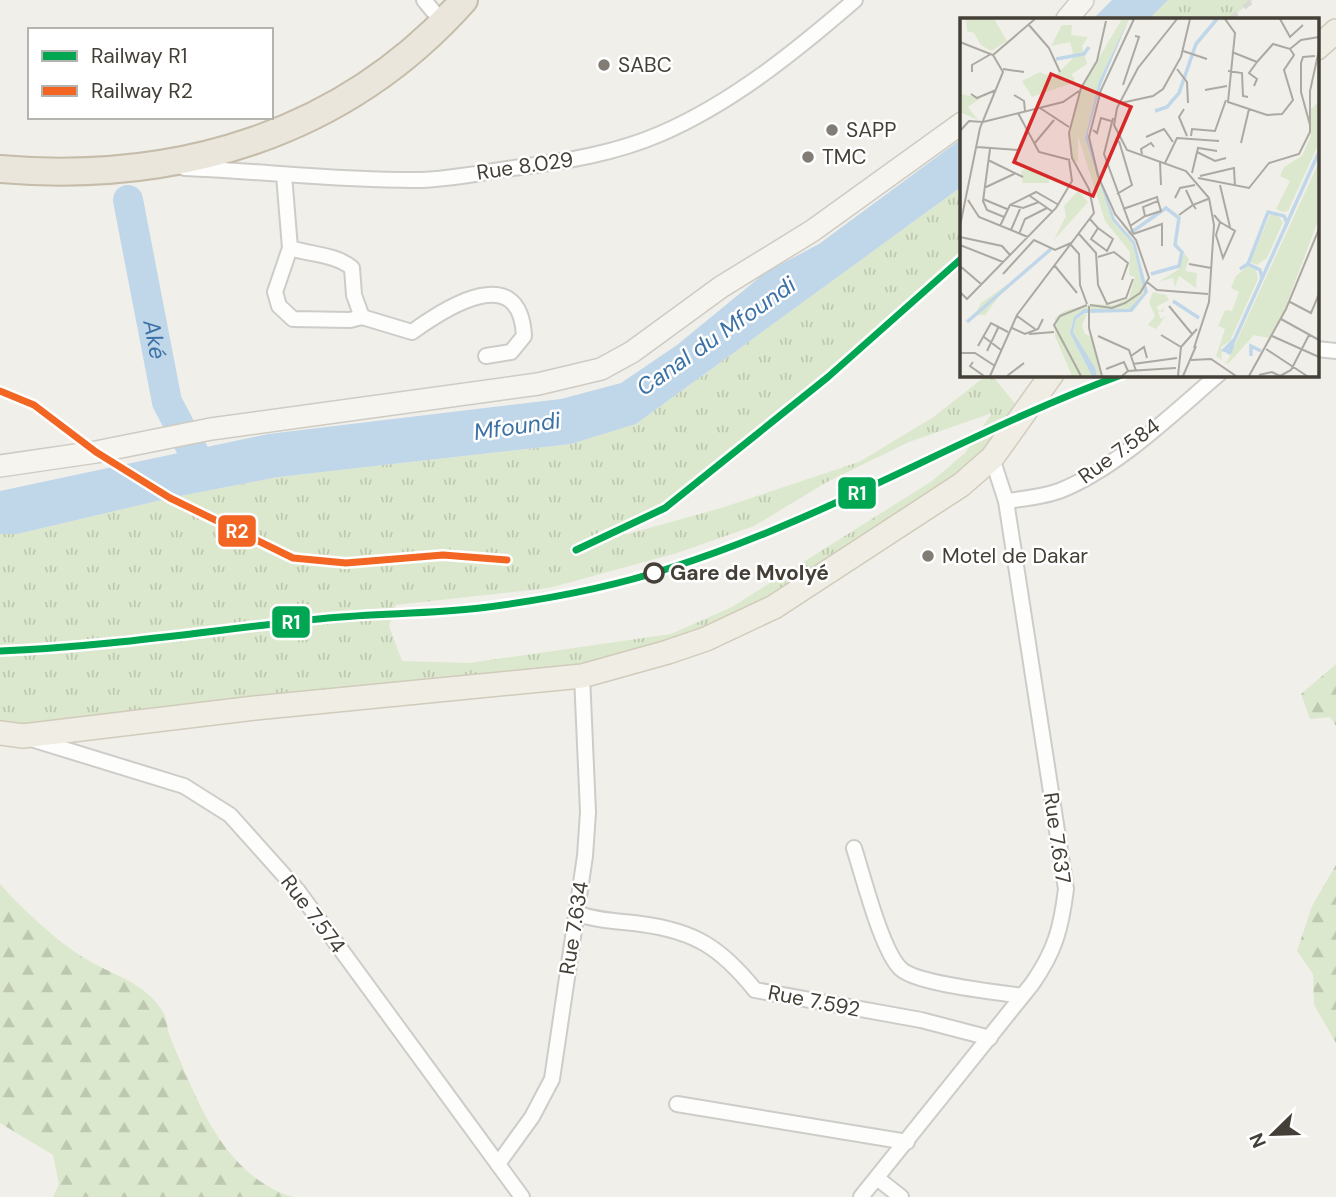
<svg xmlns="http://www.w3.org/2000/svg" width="1336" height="1197" font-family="'DM Sans',sans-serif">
  <defs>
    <pattern id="grass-tufts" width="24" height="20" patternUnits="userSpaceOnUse" patternTransform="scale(1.75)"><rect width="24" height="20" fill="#dce8cd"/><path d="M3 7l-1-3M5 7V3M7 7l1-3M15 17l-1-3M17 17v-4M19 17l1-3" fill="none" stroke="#bec8b1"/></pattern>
    <pattern id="forest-firs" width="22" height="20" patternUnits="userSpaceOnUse" patternTransform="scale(1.75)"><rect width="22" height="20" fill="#dce8cd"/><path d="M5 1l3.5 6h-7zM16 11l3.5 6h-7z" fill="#bec8b1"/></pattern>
  </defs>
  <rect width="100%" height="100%" fill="#f0efea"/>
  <g fill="url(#grass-tufts)" fill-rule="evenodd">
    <polygon points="1168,0 1253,0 1230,19 1149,19"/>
    <path d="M961 187V258L828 377 665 508 609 534H628L721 508 859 462 932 418 987 375H992L1024 415 1008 439 834 568 614 669 0 733V534H17L170 498 278 477 571 444 636 424ZM992 413 965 453 932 481 732 607 671 634 469 663 402 661 389 626 396 605 549 588 677 553 754 526 827 482 909 442Z"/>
  </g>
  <g fill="url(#forest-firs)">
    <polygon points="1336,664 1336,726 1330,717 1310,719 1301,694"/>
    <polygon points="1336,865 1336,1043 1314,1005 1313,974 1297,951 1312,906"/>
    <path d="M0 884C21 908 57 941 84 958 112 975 145 982 163 1012 167 1019 167 1029 170 1037 197 1099 222 1175 293 1197H53L59 1184 53 1155 0 1123Z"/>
  </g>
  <g fill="#c0d6e9">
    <polygon points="1112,0 1168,0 1149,19 1093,19"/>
    <polygon points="961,139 961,187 636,424 571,444 278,477 170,498 17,534 0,534 0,491 268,434 561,399 621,383 677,345 766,272 819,244"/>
  </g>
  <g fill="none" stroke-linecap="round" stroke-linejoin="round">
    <path stroke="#c0d6e9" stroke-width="30" id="s1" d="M128 200 167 402 203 470"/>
    <g stroke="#ceccc8" stroke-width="18">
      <g id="street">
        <polyline points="424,0 433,11"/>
        <path d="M184 168C263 171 342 181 421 180 454 179 488 171 521 167 568 161 616 153 660 134 732 103 796 51 855 0"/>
        <path d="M284 175 290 248 275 292 279 306 293 319 350 320 362 317 412 332C448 306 520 261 524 336L511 352 486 356"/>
        <path d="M290 248C312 255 335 254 352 268L354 295 362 317"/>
        <polyline points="1317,349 1336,351"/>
        <path d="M1006 501C1023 499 1042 497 1059 491 1116 469 1172 414 1219 374"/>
        <polyline points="31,739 184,786 230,815 298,891 522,1197"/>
        <path d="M854 848C863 876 882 952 901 969 917 984 997 992 1022 996"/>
        <path d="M576 913C597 921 619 921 641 924 695 931 721 948 755 990L921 1020 990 1038"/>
        <polyline points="677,1104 907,1142"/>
        <polyline points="498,1164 532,1117 552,1079 585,856 588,812 582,676"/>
        <polyline points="877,1178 901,1197"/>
        <path d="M861 1197 1032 984C1055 951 1061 929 1066 889L1006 501 992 458"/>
      </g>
    </g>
    <g stroke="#ceccc2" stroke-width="24">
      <g id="secondary">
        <polyline points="1067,19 1083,0"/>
        <polyline points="0,466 96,452 211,429 538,384 601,369 632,352 721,287 812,231 962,123"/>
      </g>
    </g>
    <g stroke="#d0cbba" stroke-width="26">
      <g id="primary">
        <polyline points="1317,48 1336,31"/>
        <polyline points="0,733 23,736 255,708 582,676 668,652 706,639 774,607 961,485 992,458 1052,374"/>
      </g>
    </g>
    <g stroke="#c5bca9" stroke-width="30">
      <path id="highway" d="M0 169C177 184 344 135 464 0"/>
    </g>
    <use href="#street" stroke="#fdfdfc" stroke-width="14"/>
    <use href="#secondary" stroke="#f6f4ef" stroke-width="21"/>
    <use href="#primary" stroke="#f0ede5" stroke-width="23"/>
    <use href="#highway" stroke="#eae6db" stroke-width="26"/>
    <g stroke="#d9d9d8" stroke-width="5" stroke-dasharray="9 9" stroke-linecap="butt">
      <polyline points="1230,19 1253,0"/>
      <polyline points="0,391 34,405 96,452 170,498 293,558 346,563 443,555 507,560"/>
      <polyline points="576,550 665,508 828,377 962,258"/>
    </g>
    <g stroke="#fff" stroke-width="12">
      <g id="rail-1">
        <polyline points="576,550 665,508 828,377 962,258"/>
        <path d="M0 651C109 647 219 629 328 618 378 613 430 614 480 608 544 600 609 588 670 568 827 519 970 430 1124 374"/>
      </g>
    </g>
    <g stroke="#fff" stroke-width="12">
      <polyline id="rail-2" points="0,391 34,405 96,452 170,498 293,558 346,563 443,555 507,560"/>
    </g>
    <use href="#rail-1" stroke="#00a651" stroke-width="7"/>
    <use href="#rail-2" stroke="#f26522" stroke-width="7"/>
  </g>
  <g fill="#817d76" stroke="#fff" stroke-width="2.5">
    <circle cx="604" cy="65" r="7"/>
    <circle cx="832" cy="130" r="7"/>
    <circle cx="808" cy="157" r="7"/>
    <circle cx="928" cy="556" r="7"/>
  </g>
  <circle fill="#fff" stroke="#454037" stroke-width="3.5" cx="654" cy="573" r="9"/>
  <g text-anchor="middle" stroke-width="5" stroke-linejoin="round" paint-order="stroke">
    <g font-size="21" fill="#454037" stroke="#fff" text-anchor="start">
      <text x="618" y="72">SABC</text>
      <text x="846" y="137">SAPP</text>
      <text x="822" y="164">TMC</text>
      <text x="942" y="563">Motel de Dakar</text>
    </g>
    <g font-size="21" fill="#454037" stroke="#fff">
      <text transform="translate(525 166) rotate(-8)" y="7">Rue 8.029</text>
      <text transform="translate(1119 451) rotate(-36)" y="7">Rue 7.584</text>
      <text transform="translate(1057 838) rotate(82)" y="7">Rue 7.637</text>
      <text transform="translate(313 914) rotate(53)" y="7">Rue 7.574</text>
      <text transform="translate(574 928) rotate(-81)" y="7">Rue 7.634</text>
      <text transform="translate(814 1001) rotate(11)" y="7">Rue 7.592</text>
    </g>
    <g font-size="21" font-weight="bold" fill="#454037" stroke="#fff" text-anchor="start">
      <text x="670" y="580">Gare de Mvolyé</text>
    </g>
    <g font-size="23" font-style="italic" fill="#3c72a5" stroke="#fff">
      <text transform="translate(716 336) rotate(-35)" y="8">Canal du Mfoundi</text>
      <text dy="8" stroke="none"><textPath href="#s1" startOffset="142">Aké</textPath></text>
      <text transform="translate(517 426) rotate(-8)" y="8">Mfoundi</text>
    </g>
  </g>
  <g transform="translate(960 18)">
    <rect width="359" height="359" fill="#f0efea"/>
    <path d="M162 1H169L139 63 125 120 152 202 173 226 184 275 169 291H124L114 299 110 315 132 358H112L95 318V300L104 293 131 286 154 287 169 280 175 259 169 257 170 234 145 203 118 118V144L112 142 109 121 121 70ZM359 84V125L328 193 323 194 316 191 330 163 320 158 324 149 342 138 351 117V91ZM359 144V200L324 293 309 320 294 317 268 346 256 338 265 311 258 308 265 292 272 293 279 274 271 270 276 258 288 248 296 252 298 261 270 323 261 329 262 342 267 344ZM118 173 128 184 94 222 106 198 104 188ZM315 195 323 204 307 240 297 247 290 244 310 197ZM48 266 25 297H15L21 285ZM127 295 122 308 125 316 132 319 142 358H137L113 314 116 301Z" fill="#dce8cd"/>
    <path d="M102 7H112L111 17 128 19 122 28 127 46 112 56 115 64 72 79 62 63 80 54 93 60 114 39 110 24 91 28ZM0 76 21 80 8 89 18 102 0 94ZM71 148 78 155 88 156 89 165H63L61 153ZM224 235 229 241 225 253 237 255 236 270 219 258 215 269 213 260 200 263 219 251ZM193 274 206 277 209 282 196 289 200 294 204 289 203 294H198L201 301 206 298 196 311 188 307 195 298 189 284Z" fill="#dce8cd"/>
    <path d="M6 1H34L47 23 31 33 21 27 14 15 7 13Z" fill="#dce8cd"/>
    <path d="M169 1 141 67 128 115 143 170 155 201 175 224 188 274 172 294 125 295 116 301 113 314 135 350 137 358H132L110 315 114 299 124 291H169L184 275 173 226 152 202 125 120 139 63Z" fill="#c0d6e9"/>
    <path fill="none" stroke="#c0d6e9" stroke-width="3.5" d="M96 41 124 36 129 29M195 93 207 89 219 75 236 26 257 1M169 216 206 190 219 200 215 227 222 234 219 248 191 256M288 246 308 194 324 198 327 205M280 251 288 246 300 252 302 260M39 276 91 231M213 283 239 300M7 304 39 276M273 327 270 334 264 332 275 321M268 336 359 134M291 338V328L301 333"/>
    <path fill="none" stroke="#aca9a2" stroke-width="2" d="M217 1 178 50 157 90 154 107 167 132 226 153 249 180 254 207 249 284 234 330M265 1 275 15 268 84 307 97 322 96 333 82 324 52 334 37 330 31M320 1 330 19 343 7M69 7 89 30 100 54M0 24 33 37 43 54 20 110 0 208M223 33 247 41M272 34 297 44 313 26 330 31 341 22 359 19M33 37 75 1M43 51 64 54M217 51 227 64 228 85M268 53 282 55 283 78 288 79M12 54V47L31 36M163 67 179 19 175 18M294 68 297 61 289 55 297 44M245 72 267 68M11 76 17 80 36 72M54 77 64 83 65 93M161 85 193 78 203 71 221 39 230 1M80 90 109 109M224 91 219 99 227 118M58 95 79 134 110 142M153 100 144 136 173 215M350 107 341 74V45L343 39 355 38M133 112 137 115 141 100 151 103M0 113 9 103 23 104 103 84 119 73M231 118 232 111 255 113 266 82M186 119 204 111 213 124M281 125 289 91M74 126 94 102M17 129 58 132M30 131 23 183 27 192 44 199M237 134 255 143 266 140M182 136 181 131 191 125 194 129M28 142 63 159M200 144 201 167M205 145 217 120 259 123M232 155 238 130 257 133M240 158 274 150 275 169M238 160 289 170 309 145 339 136 350 114V73L359 32M260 167 270 209M24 170 56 155M226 172 233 187 248 181M157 176 172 167 159 123M70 178 93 194M215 180 220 170 235 167M23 181 47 191M8 182 19 199 68 219M51 187 63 190 79 184M163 191 197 179 198 183 183 189 185 198 170 208M219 197 233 187 236 191M254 197 260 204 256 217 263 240 275 213 260 204M186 198 201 193 198 183M130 201 138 210 131 221 147 233 153 221 138 210M40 208 50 187 76 174 99 187M51 212 60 191M59 216 65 201 87 190M119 216 136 235 138 267 147 286 166 280 173 261M173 216 202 206V228M0 219 42 228 50 237M0 227 43 244M111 227 119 236 120 267 127 286M138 239 154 234 168 245 162 262M229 246 251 250M0 248 21 266M95 248 117 275M43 256 74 222 95 232 111 225M187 264 197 272 248 276M0 274 7 281 96 190 112 163 109 142M330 284 351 295 359 276M130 287 152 290 165 285 180 275 189 260 176 222 155 196 138 158 129 119 141 72 174 1M129 288V310L142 358M209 288 232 316M57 298 75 311M321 301 359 322M52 310 65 316 78 311 83 301M69 316 94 314M201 317 221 329M138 318 169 332 176 353M312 318 359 339M24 319 41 332M18 328 31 305 48 314M306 331 347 358M27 333 39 308M0 335H15L35 348M171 338 184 329 187 340M231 342 251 341 276 358M13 344 10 348 24 358M173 346 217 340M146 351 164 344 168 353M299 357 312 354 320 358 331 352 349 317M30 358 57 297 134 195 129 171 112 140 109 115 121 70 137 43 146 3M47 358 64 345M121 358 94 307 100 298 127 287M162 358 168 353 216 350M218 358 221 329 237 311M223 358 236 328M289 358 326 291 359 211"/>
    <path fill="#d62828" fill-opacity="0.15" stroke="#d62828" stroke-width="3.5" d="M91 56 171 89 133 178 54 144Z"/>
    <rect width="359" height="359" fill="none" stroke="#454037" stroke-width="3.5"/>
  </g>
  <g stroke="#fff" stroke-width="2.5">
    <rect x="837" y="476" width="40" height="34" rx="7" fill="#00a651"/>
    <rect x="217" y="514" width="40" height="34" rx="7" fill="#f26522"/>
    <rect x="271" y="605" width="40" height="34" rx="7" fill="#00a651"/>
  </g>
  <g font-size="19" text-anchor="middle" font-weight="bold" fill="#fff">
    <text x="857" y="500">R1</text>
    <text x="237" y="538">R2</text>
    <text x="291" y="629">R1</text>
  </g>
  <rect x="28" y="28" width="245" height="91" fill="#ffffff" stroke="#b5b3af" stroke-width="2"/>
  <rect x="42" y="51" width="35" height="10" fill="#00a651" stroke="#b5b3af" stroke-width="2"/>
  <text x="91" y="63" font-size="21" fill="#454037">Railway R1</text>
  <rect x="42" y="86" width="35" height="10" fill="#f26522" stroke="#b5b3af" stroke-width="2"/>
  <text x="91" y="98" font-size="21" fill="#454037">Railway R2</text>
  <g transform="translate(1273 1134) rotate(247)" stroke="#ffffff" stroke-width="5" paint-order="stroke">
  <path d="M0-5L12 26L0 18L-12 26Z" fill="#454037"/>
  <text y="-10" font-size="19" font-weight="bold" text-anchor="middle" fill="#454037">N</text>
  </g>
</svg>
